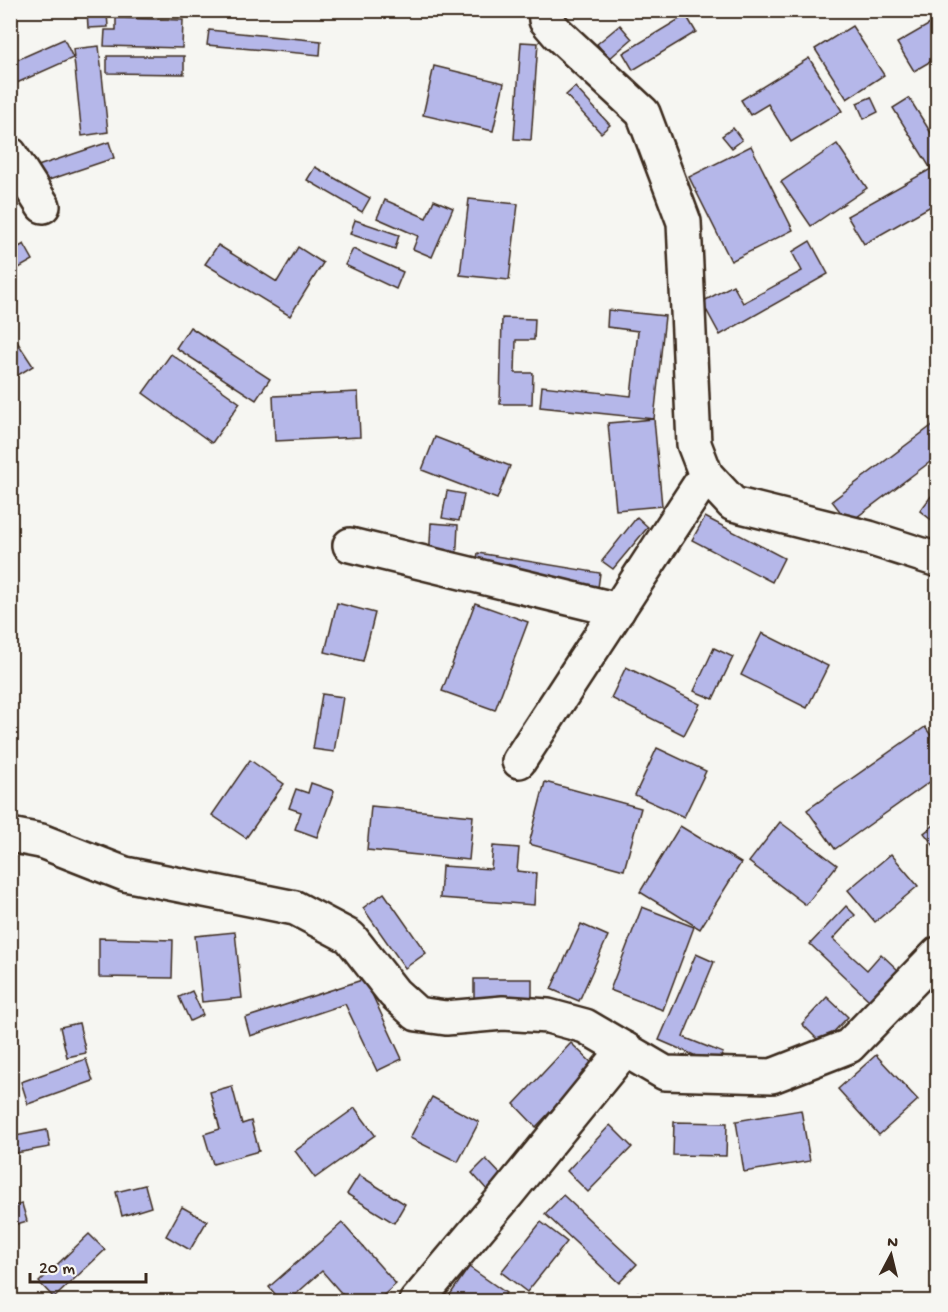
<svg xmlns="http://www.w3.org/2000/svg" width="948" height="1312" font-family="'Gochi Hand',sans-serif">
  <rect width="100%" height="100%" fill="#f6f6f2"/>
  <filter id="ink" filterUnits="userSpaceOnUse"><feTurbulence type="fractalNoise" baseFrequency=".0167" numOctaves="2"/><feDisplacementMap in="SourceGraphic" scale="12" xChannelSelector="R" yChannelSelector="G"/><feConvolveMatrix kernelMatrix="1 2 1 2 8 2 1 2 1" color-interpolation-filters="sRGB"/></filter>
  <g filter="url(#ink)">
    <g fill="#b5b7e9" stroke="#3b2a1e" stroke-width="1.5">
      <polygon points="87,10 172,10 172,14 142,11 107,13 108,27 88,28"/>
      <polygon points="686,15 696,32 633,70 623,53"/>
      <polygon points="116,18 183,20 182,48 104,46 105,30 116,30"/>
      <polygon points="930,24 938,37 938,57 914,71 897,43"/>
      <polygon points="620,25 632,39 609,59 597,44"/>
      <polygon points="852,26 884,75 847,99 815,49"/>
      <polygon points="209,30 321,41 320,55 207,45"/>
      <polygon points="64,39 73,58 10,86 10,63"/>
      <polygon points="521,42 538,43 531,140 514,139"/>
      <polygon points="99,46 108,132 82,136 73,49"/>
      <polygon points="107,56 184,56 184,74 107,73"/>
      <polygon points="809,58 842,111 791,142 768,104 750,115 741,100"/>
      <polygon points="434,66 504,83 493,131 423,115"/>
      <polygon points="575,87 610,125 601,133 566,95"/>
      <polygon points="871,97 878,112 864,119 857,103"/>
      <polygon points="909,98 938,144 938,202 864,244 847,216 931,169 893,108"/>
      <polygon points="733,128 742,140 732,148 722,136"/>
      <polygon points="109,142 114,158 34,185 29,169"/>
      <polygon points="837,144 867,188 811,226 781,182"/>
      <polygon points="751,146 793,230 731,261 689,177"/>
      <polygon points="315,167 370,198 362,212 307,180"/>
      <polygon points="469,199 518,204 509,280 460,275"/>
      <polygon points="385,200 426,218 434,200 453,208 432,257 413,249 418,236 377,218"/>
      <polygon points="355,220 399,235 395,249 350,234"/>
      <polygon points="810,241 828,274 720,335 702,302 733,285 743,303 802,271 792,252"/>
      <polygon points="24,244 33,260 10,273 10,252"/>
      <polygon points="218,245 277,282 298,247 323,263 290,316 205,264"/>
      <polygon points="353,249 403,272 396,289 345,265"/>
      <polygon points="608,310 665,316 654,419 540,407 542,386 631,396 638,331 607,327"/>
      <polygon points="502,318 535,319 534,340 516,340 515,373 533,373 532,404 500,404"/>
      <polygon points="190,327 270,379 256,400 176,348"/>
      <polygon points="10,331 33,366 10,380"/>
      <polygon points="171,354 240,403 212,443 143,393"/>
      <polygon points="358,392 360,437 275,441 273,396"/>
      <polygon points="654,419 662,506 616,510 608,423"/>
      <polygon points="938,421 938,456 849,523 832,501"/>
      <polygon points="435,437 510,466 497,499 422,470"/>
      <polygon points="938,487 938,525 920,511"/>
      <polygon points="447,491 464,494 459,521 442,518"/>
      <polygon points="637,517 648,527 613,569 602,561"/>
      <polygon points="705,517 784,558 772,582 692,540"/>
      <polygon points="431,523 458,525 456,564 429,562"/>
      <polygon points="478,553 600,573 598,588 475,569"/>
      <polygon points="337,603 375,613 363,661 325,652"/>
      <polygon points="475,603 528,622 495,710 442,691"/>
      <polygon points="762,633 828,666 807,708 741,675"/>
      <polygon points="714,648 733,657 713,699 694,691"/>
      <polygon points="626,667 700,704 684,735 611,698"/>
      <polygon points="322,694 343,697 334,752 313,749"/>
      <polygon points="925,727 938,745 938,776 835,849 807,810"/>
      <polygon points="657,748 706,771 684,817 635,795"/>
      <polygon points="250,760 284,784 246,838 212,815"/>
      <polygon points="545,782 641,808 624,870 529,844"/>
      <polygon points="311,783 334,791 317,837 295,829 301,812 289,808 296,789 308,793"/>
      <polygon points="371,806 473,816 469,860 367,850"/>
      <polygon points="780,822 837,865 806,905 749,862"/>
      <polygon points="938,822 938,851 924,833"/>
      <polygon points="680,826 741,863 700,929 640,892"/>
      <polygon points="493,846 519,848 517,871 536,873 534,905 440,898 442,866 491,869"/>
      <polygon points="891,854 918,886 875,922 848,890"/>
      <polygon points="384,893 426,953 405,968 363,908"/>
      <polygon points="846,906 855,915 833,939 867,970 881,954 898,970 869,1000 810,944"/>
      <polygon points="642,907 694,927 663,1010 610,990"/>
      <polygon points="581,924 608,936 579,1001 551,989"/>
      <polygon points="235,932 242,998 202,1002 195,936"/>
      <polygon points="99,938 173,940 172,978 99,977"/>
      <polygon points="696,954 714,962 683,1037 723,1053 717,1065 659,1040"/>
      <polygon points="365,979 402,1059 377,1071 345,1004 250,1036 245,1018"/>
      <rect x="474" y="979" width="58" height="24"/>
      <polygon points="192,991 203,1015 190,1021 179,997"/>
      <polygon points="827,997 848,1017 822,1044 802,1024"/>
      <polygon points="79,1023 86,1053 67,1057 60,1027"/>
      <polygon points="571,1043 594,1065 536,1127 514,1104"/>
      <polygon points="876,1055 918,1100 879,1135 838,1089"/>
      <polygon points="86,1059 93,1081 28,1104 21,1082"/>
      <polygon points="232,1086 242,1124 251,1121 259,1151 213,1164 204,1134 220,1129 210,1092"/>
      <polygon points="432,1097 479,1122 458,1162 410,1138"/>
      <polygon points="355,1108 375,1135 315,1178 295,1151"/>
      <polygon points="801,1110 810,1161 744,1172 736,1121"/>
      <polygon points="674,1122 727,1123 726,1156 673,1155"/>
      <polygon points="610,1125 632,1147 588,1192 567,1171"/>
      <polygon points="47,1130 50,1147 10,1154 10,1137"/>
      <polygon points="486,1159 503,1177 488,1191 472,1173"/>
      <polygon points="359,1175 405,1204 394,1223 347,1194"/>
      <polygon points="145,1185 151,1207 122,1216 116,1192"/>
      <polygon points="563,1195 637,1264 619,1283 545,1214"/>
      <polygon points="22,1204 27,1221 10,1226 10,1207"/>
      <polygon points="182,1207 207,1221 190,1250 166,1236"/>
      <polygon points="541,1222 567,1242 527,1292 501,1272"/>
      <polygon points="342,1223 396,1284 376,1302 349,1302 322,1271 287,1302 282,1302 269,1287"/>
      <polygon points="89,1234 105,1250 54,1298 39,1282"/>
      <polygon points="469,1267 506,1293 500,1302 445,1302"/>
      <polygon points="638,1292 644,1302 623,1302"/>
    </g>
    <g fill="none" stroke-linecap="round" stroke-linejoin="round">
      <g stroke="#3b2a1e" stroke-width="38">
        <g id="street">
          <polyline points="10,154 43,206"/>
          <polyline points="350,545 618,610"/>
          <polyline points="519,761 706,475"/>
          <polyline points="10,835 41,841 125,874 295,908 350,937 394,993 417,1014 446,1018 503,1013 548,1016 585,1026 665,1073 772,1076 849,1046 938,954"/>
          <polyline points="416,1302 507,1194 625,1049"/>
        </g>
      </g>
      <g stroke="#3b2a1e" stroke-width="38">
        <polyline id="secondary" points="545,10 546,20 558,34 643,113 684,222 694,444 706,475 733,504 869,538 938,560"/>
      </g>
      <use href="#street" stroke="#f6f6f2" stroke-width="33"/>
      <use href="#secondary" stroke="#f6f6f2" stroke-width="33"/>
    </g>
  </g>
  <rect width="948" height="1312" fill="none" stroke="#f6f6f2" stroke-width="36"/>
  <rect x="18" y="18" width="912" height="1276" fill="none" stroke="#3b2a1e" stroke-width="2" filter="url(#ink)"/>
  <g transform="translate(891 1255) rotate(7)" stroke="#f6f6f2" stroke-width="4.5" paint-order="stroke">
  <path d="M0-4.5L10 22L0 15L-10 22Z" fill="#3b2a1e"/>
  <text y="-9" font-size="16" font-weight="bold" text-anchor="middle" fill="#3b2a1e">N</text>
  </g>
  <path d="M30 1273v9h116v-9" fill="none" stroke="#3b2a1e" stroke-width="3"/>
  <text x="39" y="1273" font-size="18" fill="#3b2a1e" stroke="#f6f6f2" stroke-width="4.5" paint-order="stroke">20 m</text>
</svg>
